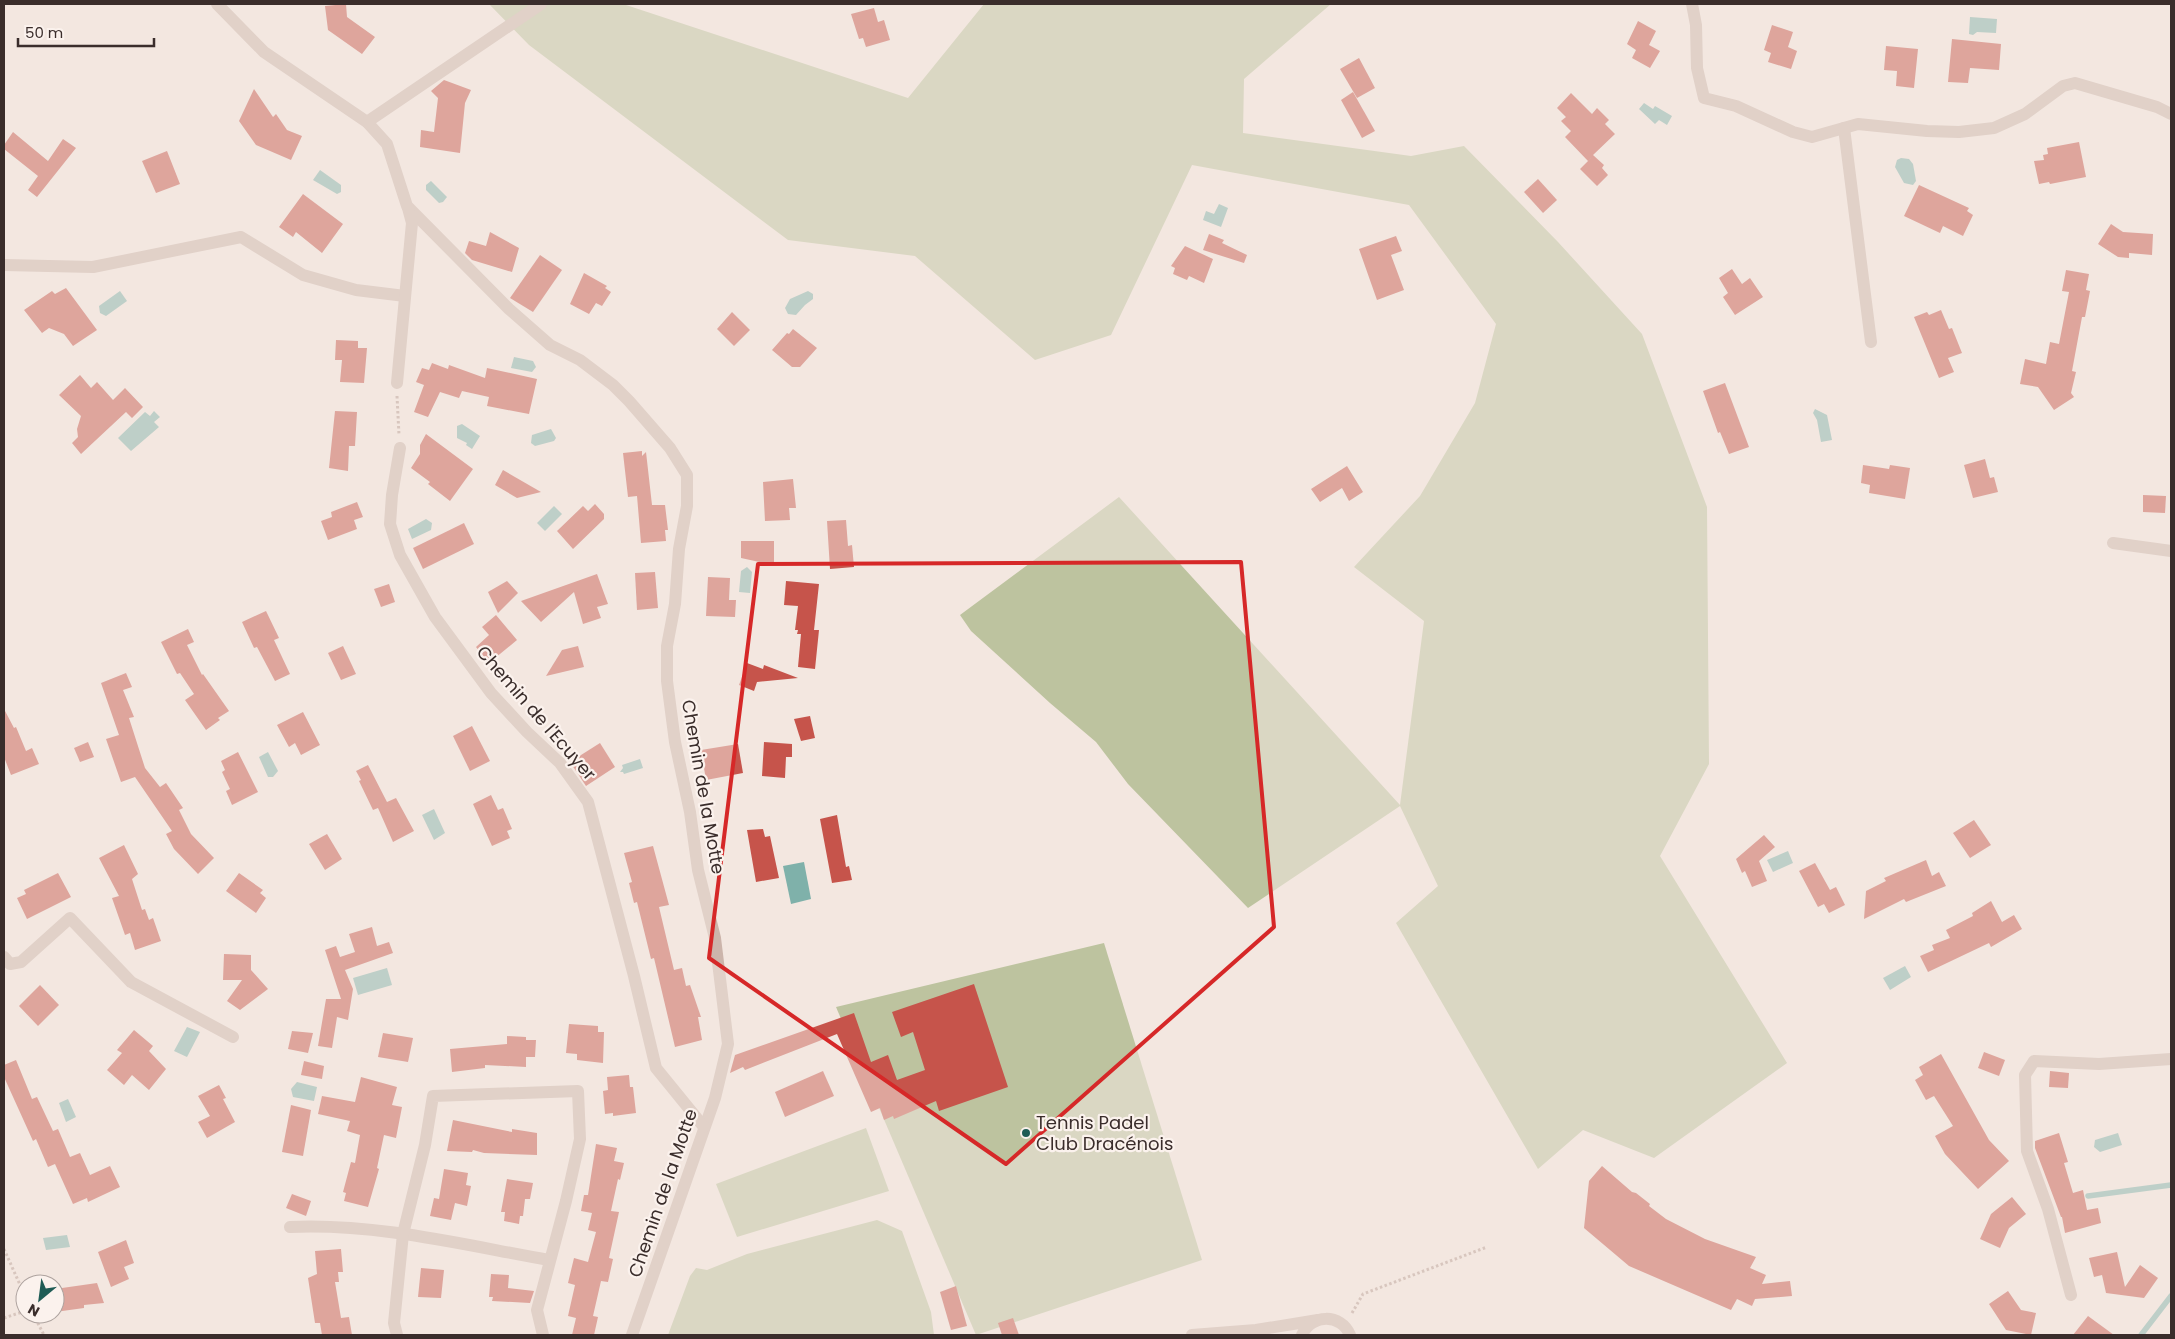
<svg xmlns="http://www.w3.org/2000/svg" width="2175" height="1339" font-family="Poppins,sans-serif">
  <rect width="100%" height="100%" fill="#f3e7e0"/>
  <g fill="#bdc39f">
    <polygon points="489,4 623,4 908,98 984,4 1331,4 1244,79 1243,133 1411,156 1464,146 1558,242 1642,334 1707,507 1709,764 1660,856 1787,1063 1654,1158 1583,1130 1538,1169 1396,923 1438,886 1400,806 1248,908 1128,784 1096,742 1050,703 971,631 960,615 1119,497 1400,805 1424,621 1354,567 1420,496 1475,403 1496,324 1409,205 1192,165 1111,335 1035,360 915,256 788,240 529,45"/>
    <polygon points="1104,943 1202,1260 976,1335 836,1007"/>
    <polygon points="866,1128 889,1191 737,1237 716,1184"/>
    <polygon points="877,1220 902,1231 931,1312 934,1335 668,1335 690,1276 696,1268 707,1270 747,1254"/>
  </g>
  <g fill="#7fb1aa">
    <polygon points="1970,17 1997,19 1996,33 1977,32 1973,35 1969,34"/>
    <polygon points="1644,103 1653,109 1655,106 1672,116 1667,125 1659,120 1655,124 1639,109"/>
    <polygon points="1901,158 1909,159 1913,164 1916,181 1913,185 1904,183 1895,167 1897,160"/>
    <polygon points="320,170 341,185 341,192 337,194 313,180"/>
    <polygon points="431,181 447,197 443,202 439,203 426,190 426,185"/>
    <polygon points="1219,204 1228,208 1221,227 1203,220 1206,211 1214,214"/>
    <polygon points="120,291 127,301 106,316 100,313 99,306"/>
    <polygon points="808,291 813,294 813,299 805,305 796,315 788,314 785,308 790,299"/>
    <polygon points="514,357 533,361 536,367 532,372 511,368"/>
    <polygon points="1815,409 1827,415 1832,440 1821,442 1817,420 1813,413"/>
    <polygon points="154,411 160,417 154,422 159,427 131,451 118,438 145,412 150,416"/>
    <polygon points="462,424 480,436 472,449 466,445 467,443 457,438 457,426"/>
    <polygon points="551,429 556,438 554,441 535,446 531,443 532,435"/>
    <polygon points="554,506 562,514 545,531 537,523"/>
    <polygon points="426,519 432,523 431,530 412,539 408,529"/>
    <polygon points="747,567 752,572 750,593 739,592 741,571"/>
    <polygon points="268,752 278,771 273,777 268,777 259,757"/>
    <polygon points="640,759 643,768 624,774 623,772 620,772 623,768 622,765"/>
    <polygon points="434,809 445,833 434,840 422,815"/>
    <polygon points="1788,851 1793,863 1773,872 1767,860"/>
    <polygon points="804,862 811,899 791,904 783,866"/>
    <polygon points="1905,966 1911,977 1890,990 1883,978"/>
    <polygon points="387,968 392,985 358,995 353,978"/>
    <polygon points="187,1027 200,1032 187,1057 174,1051"/>
    <polygon points="297,1082 317,1087 314,1101 293,1097 291,1089"/>
    <polygon points="68,1099 76,1117 66,1122 59,1103"/>
    <polygon points="2118,1133 2122,1145 2100,1152 2094,1147 2095,1140"/>
    <polygon points="67,1235 70,1247 46,1250 43,1238"/>
  </g>
  <g fill="none" stroke-linecap="round" stroke-linejoin="round">
    <g stroke="#7fb1aa" stroke-width="5.5">
      <polyline points="2088,1196 2171,1185"/>
      <polyline points="2141,1335 2171,1296"/>
    </g>
  </g>
  <g fill="#c6544b">
    <polygon points="346,4 347,17 375,37 362,54 328,30 325,6"/>
    <polygon points="874,8 878,22 884,20 890,40 866,47 863,38 859,39 851,14"/>
    <polygon points="1638,21 1656,31 1649,45 1660,51 1650,68 1632,58 1636,50 1627,44"/>
    <polygon points="1772,25 1793,32 1788,47 1797,51 1791,69 1768,62 1771,53 1764,50"/>
    <polygon points="1952,39 2001,44 1999,70 1970,68 1968,83 1948,82"/>
    <polygon points="1886,46 1918,49 1914,88 1896,86 1897,71 1884,70"/>
    <polygon points="1359,58 1375,88 1357,98 1340,69"/>
    <polygon points="444,80 471,90 465,103 460,153 420,147 421,130 434,132 438,98 431,91"/>
    <polygon points="254,89 273,117 276,114 287,130 302,136 291,160 256,145 239,121"/>
    <polygon points="1353,92 1375,131 1362,138 1341,100"/>
    <polygon points="1571,93 1592,114 1597,108 1609,120 1605,124 1615,134 1593,155 1604,165 1602,168 1608,175 1597,186 1580,169 1592,157 1588,161 1565,137 1571,131 1561,121 1566,117 1557,108"/>
    <polygon points="13,132 48,161 63,139 76,148 37,197 28,190 38,176 4,149 4,145"/>
    <polygon points="2079,142 2086,177 2050,184 2049,182 2039,184 2034,161 2044,160 2043,155 2048,154 2047,148"/>
    <polygon points="167,151 180,184 156,193 142,161"/>
    <polygon points="1538,179 1557,200 1543,213 1524,192"/>
    <polygon points="1919,185 1969,208 1967,211 1973,215 1963,236 1943,226 1940,233 1904,216"/>
    <polygon points="303,194 343,224 322,253 296,232 293,237 279,227"/>
    <polygon points="2111,224 2123,232 2153,234 2152,255 2129,253 2129,258 2118,257 2098,244"/>
    <polygon points="490,232 519,248 512,272 472,260 465,253 469,241 486,246"/>
    <polygon points="1209,234 1224,240 1222,243 1247,255 1244,263 1203,250"/>
    <polygon points="1396,236 1402,251 1391,255 1404,290 1377,300 1359,249"/>
    <polygon points="1185,246 1213,259 1204,283 1189,276 1187,280 1173,274 1175,268 1171,266"/>
    <polygon points="540,255 562,270 533,312 510,298"/>
    <polygon points="1732,269 1742,284 1750,278 1763,297 1735,315 1723,297 1728,293 1719,278"/>
    <polygon points="2066,270 2089,274 2086,290 2090,291 2085,317 2082,317 2072,371 2076,372 2071,393 2074,397 2054,410 2038,387 2020,384 2025,359 2046,364 2050,342 2059,344 2069,292 2062,291"/>
    <polygon points="584,273 607,286 605,288 611,292 602,306 596,303 589,314 570,304"/>
    <polygon points="66,288 97,330 73,346 64,334 49,328 42,333 24,310 52,291 55,294"/>
    <polygon points="1941,310 1949,329 1952,328 1962,353 1948,358 1954,372 1939,378 1914,317 1927,312 1929,315"/>
    <polygon points="732,312 750,330 734,346 717,329"/>
    <polygon points="793,329 817,348 800,367 792,367 772,350 787,333 789,334"/>
    <polygon points="336,340 358,341 358,348 367,348 364,383 340,382 342,360 335,360"/>
    <polygon points="432,363 448,369 449,365 485,378 487,368 537,379 529,414 487,406 489,397 462,391 459,398 440,392 428,417 414,412 424,385 416,382 422,368 429,370"/>
    <polygon points="80,375 91,388 97,382 113,400 125,388 143,407 132,418 126,412 81,454 72,443 78,437 77,429 81,416 59,395"/>
    <polygon points="1725,383 1749,447 1729,454 1720,432 1718,433 1703,391"/>
    <polygon points="335,411 357,412 355,446 349,446 348,471 329,468"/>
    <polygon points="426,434 473,469 450,501 428,484 430,482 411,468 420,454 420,445"/>
    <polygon points="642,451 642,456 646,452 652,505 665,505 668,530 665,530 666,541 641,543 637,496 628,497 623,453"/>
    <polygon points="1985,459 1990,478 1994,477 1998,492 1973,498 1964,465"/>
    <polygon points="1863,465 1889,469 1890,465 1910,468 1905,499 1869,493 1870,485 1861,483"/>
    <polygon points="1347,466 1363,492 1349,501 1342,488 1320,502 1311,489"/>
    <polygon points="503,470 541,492 517,498 495,485"/>
    <polygon points="793,479 796,508 789,508 790,520 765,521 763,482"/>
    <polygon points="2143,495 2166,496 2165,513 2143,512"/>
    <polygon points="357,502 363,517 354,520 357,529 328,540 321,521 332,517 331,512"/>
    <polygon points="595,504 604,514 604,519 573,549 557,531 583,506 588,511"/>
    <polygon points="846,520 848,546 852,545 854,567 830,569 827,521"/>
    <polygon points="464,523 474,544 423,569 413,548"/>
    <polygon points="741,541 774,541 774,565 741,558"/>
    <polygon points="655,572 658,608 637,610 635,573"/>
    <polygon points="597,574 608,604 597,607 601,618 583,624 574,592 541,622 521,601"/>
    <polygon points="708,577 730,578 729,600 736,600 735,617 706,616"/>
    <polygon points="507,581 518,593 498,613 488,592"/>
    <polygon points="786,581 819,584 814,630 819,630 815,669 798,667 801,634 797,634 798,630 795,630 798,606 784,605"/>
    <polygon points="389,584 395,602 381,607 374,589"/>
    <polygon points="266,611 279,638 274,640 290,674 275,681 257,647 254,648 242,622"/>
    <polygon points="496,615 517,640 489,663 476,647 489,635 482,627"/>
    <polygon points="188,629 194,642 187,645 202,675 203,674 229,711 218,718 220,720 206,730 185,700 194,694 180,673 177,674 161,642"/>
    <polygon points="343,646 356,674 341,680 328,653"/>
    <polygon points="578,646 584,667 546,676 562,650"/>
    <polygon points="747,663 763,669 764,665 798,678 757,682 754,691 739,685"/>
    <polygon points="126,673 132,687 123,690 134,717 129,718 145,768 160,787 166,783 183,808 179,810 191,834 214,858 198,874 174,849 166,834 172,831 135,777 121,782 106,739 119,735 101,683"/>
    <polygon points="4,709 14,728 16,727 26,751 32,748 39,764 11,775 4,757"/>
    <polygon points="303,712 320,745 301,755 295,743 289,747 277,725"/>
    <polygon points="810,716 815,738 801,741 794,719"/>
    <polygon points="472,726 490,761 470,771 453,736"/>
    <polygon points="88,742 94,757 80,762 74,748"/>
    <polygon points="764,742 792,744 792,757 786,757 785,778 762,776"/>
    <polygon points="600,743 615,767 586,786 570,762"/>
    <polygon points="738,744 743,773 706,780 701,750"/>
    <polygon points="238,752 258,792 232,805 226,791 230,789 222,772 225,770 221,761"/>
    <polygon points="368,765 387,802 396,798 414,831 393,842 378,808 373,810 359,781 361,780 356,771"/>
    <polygon points="491,795 498,810 503,808 512,829 507,831 510,838 492,846 473,804"/>
    <polygon points="837,815 846,867 849,866 852,880 832,883 820,819"/>
    <polygon points="1974,820 1991,845 1970,858 1953,833"/>
    <polygon points="763,829 765,837 770,836 779,878 756,882 747,830"/>
    <polygon points="327,834 342,859 325,870 309,844"/>
    <polygon points="1764,835 1775,847 1759,861 1767,881 1752,887 1745,871 1742,873 1736,859"/>
    <polygon points="124,845 138,874 132,879 142,910 145,909 149,920 153,918 161,941 135,950 130,933 125,935 112,898 119,896 99,858"/>
    <polygon points="653,846 669,905 659,907 674,970 682,968 686,986 690,985 701,1017 698,1017 702,1040 675,1047 654,958 651,959 637,902 634,903 629,883 632,882 624,853"/>
    <polygon points="1926,860 1932,876 1939,872 1946,886 1906,902 1904,899 1864,919 1866,891 1886,881 1884,878"/>
    <polygon points="1815,863 1830,890 1836,887 1845,905 1829,913 1824,904 1818,907 1799,871"/>
    <polygon points="58,873 71,897 27,919 17,898 26,894 24,890"/>
    <polygon points="239,873 263,890 260,893 266,898 256,913 226,891"/>
    <polygon points="1991,901 2002,922 2014,915 2022,929 1991,947 1989,943 1928,972 1920,956 1934,950 1932,945 1950,938 1946,930 1973,916 1972,913"/>
    <polygon points="372,927 377,946 389,942 393,953 345,970 353,989 348,1020 337,1017 332,1048 318,1046 326,999 341,999 325,950 336,946 340,957 355,952 349,934"/>
    <polygon points="224,954 251,955 251,970 268,989 240,1010 227,1001 242,980 223,980"/>
    <polygon points="974,984 1008,1087 939,1111 936,1101 894,1119 893,1116 884,1120 880,1108 871,1112 837,1034 745,1070 743,1067 730,1073 735,1055 854,1013 871,1062 888,1055 897,1080 925,1070 913,1032 901,1037 892,1012"/>
    <polygon points="40,985 59,1005 38,1026 19,1006"/>
    <polygon points="569,1024 598,1026 598,1032 604,1032 603,1063 577,1060 577,1054 566,1053"/>
    <polygon points="134,1030 153,1046 149,1051 166,1069 149,1090 132,1075 124,1085 107,1070 122,1053 117,1050"/>
    <polygon points="292,1031 313,1033 308,1053 288,1049"/>
    <polygon points="383,1033 413,1038 408,1062 378,1057"/>
    <polygon points="507,1036 526,1037 526,1040 536,1040 535,1057 526,1057 526,1067 485,1065 485,1068 452,1072 450,1049 507,1044"/>
    <polygon points="1984,1052 2005,1060 1999,1076 1978,1068"/>
    <polygon points="1941,1054 1989,1140 2009,1161 1978,1189 1945,1154 1935,1136 1953,1126 1934,1096 1926,1100 1915,1080 1923,1075 1919,1067"/>
    <polygon points="16,1060 32,1099 37,1097 53,1131 58,1129 70,1157 80,1153 90,1175 110,1166 120,1187 88,1202 87,1198 73,1204 55,1164 48,1167 36,1139 33,1141 4,1077 4,1065"/>
    <polygon points="304,1061 324,1066 322,1079 301,1075"/>
    <polygon points="823,1071 834,1096 785,1117 775,1092"/>
    <polygon points="2050,1071 2069,1073 2068,1088 2049,1087"/>
    <polygon points="629,1075 630,1087 633,1087 636,1113 613,1116 613,1113 605,1114 603,1091 608,1090 607,1077"/>
    <polygon points="361,1077 397,1087 392,1105 402,1107 396,1138 384,1135 377,1168 379,1169 368,1207 344,1201 346,1193 343,1192 351,1162 355,1163 360,1135 347,1131 350,1121 318,1114 322,1096 355,1102"/>
    <polygon points="219,1085 226,1098 223,1099 235,1122 207,1138 198,1122 210,1116 198,1096"/>
    <polygon points="291,1105 311,1110 303,1156 282,1152"/>
    <polygon points="453,1120 512,1132 512,1129 537,1133 537,1155 484,1153 473,1150 472,1152 447,1151"/>
    <polygon points="2059,1133 2068,1162 2064,1163 2073,1193 2083,1190 2087,1210 2098,1208 2101,1223 2065,1233 2062,1217 2061,1217 2035,1148 2035,1141"/>
    <polygon points="596,1144 617,1148 614,1161 624,1163 620,1180 618,1179 611,1211 619,1212 609,1258 613,1259 608,1282 601,1281 593,1316 598,1317 594,1335 572,1335 576,1318 568,1316 575,1285 568,1283 574,1258 588,1262 596,1232 588,1230 592,1213 581,1211 584,1195 588,1195"/>
    <polygon points="1602,1166 1632,1192 1636,1193 1650,1204 1649,1206 1666,1219 1705,1239 1756,1257 1750,1268 1766,1275 1762,1284 1790,1281 1792,1296 1755,1299 1752,1306 1737,1299 1731,1310 1629,1266 1584,1228 1589,1181"/>
    <polygon points="444,1169 468,1173 466,1185 471,1186 467,1206 455,1203 451,1220 430,1216 434,1198 439,1199"/>
    <polygon points="507,1179 533,1183 530,1199 525,1199 523,1216 520,1216 519,1224 504,1221 505,1212 501,1212"/>
    <polygon points="292,1194 311,1201 306,1216 286,1208"/>
    <polygon points="2012,1197 2026,1214 2009,1228 2000,1248 1980,1239 1991,1214"/>
    <polygon points="126,1240 134,1263 124,1267 129,1279 111,1287 98,1252"/>
    <polygon points="341,1249 343,1272 338,1272 339,1282 335,1282 341,1318 349,1317 352,1335 322,1335 320,1323 315,1323 308,1278 317,1274 315,1251"/>
    <polygon points="2117,1252 2125,1287 2140,1265 2158,1278 2144,1298 2106,1293 2102,1275 2094,1277 2089,1258"/>
    <polygon points="421,1268 444,1270 441,1298 418,1297"/>
    <polygon points="491,1274 509,1275 508,1288 534,1291 530,1303 492,1301 493,1297 489,1297"/>
    <polygon points="97,1283 104,1303 84,1305 84,1308 55,1312 55,1289"/>
    <polygon points="956,1286 967,1326 951,1330 940,1292"/>
    <polygon points="2008,1291 2021,1310 2036,1313 2031,1335 2006,1330 1989,1304"/>
    <polygon points="2088,1316 2114,1335 2073,1335"/>
    <polygon points="1013,1318 1019,1335 1002,1335 998,1323"/>
  </g>
  <g fill="none" stroke-linecap="round" stroke-linejoin="round">
    <g stroke="#b89e95" stroke-width="3" stroke-dasharray="2.5 2.5" stroke-linecap="butt">
      <polyline points="397,396 399,435"/>
      <polyline points="4,1249 25,1296"/>
      <polyline points="1352,1313 1363,1294 1487,1247"/>
      <polyline points="33,1314 44,1335"/>
      <polyline points="4,1318 25,1311"/>
    </g>
    <g stroke="#ccb5ab" stroke-width="12">
      <polyline points="217,4 264,52 367,122 387,144 407,206 509,309 550,345 580,360 613,385 629,401 670,448 687,475 687,506 679,549 675,604 667,646 667,681 675,742 690,812 698,870 715,938 728,1044 715,1098 632,1335"/>
      <polyline points="1692,4 1696,25 1697,68 1704,98 1736,106 1793,132 1812,137 1858,124 1927,131 1959,132 1994,128 2025,114 2063,86 2075,83 2157,107 2171,114"/>
      <polyline points="367,122 541,4"/>
      <polyline points="1844,128 1871,342"/>
      <polyline points="4,265 93,267 241,237 303,275 356,290 405,296"/>
      <polyline points="397,383 412,223 408,208"/>
      <polyline points="400,448 392,495 390,524 400,555 435,617 491,693 527,732 560,763 588,802 634,976 656,1068 704,1127"/>
      <polyline points="2113,543 2171,551"/>
      <polyline points="4,957 10,964 21,962 70,918 131,982 233,1037"/>
      <path d="M290 1227C377 1223 464 1245 549 1260"/>
      <polyline points="2071,1295 2048,1209 2027,1151 2025,1075 2034,1061 2099,1064 2171,1059"/>
      <polyline points="397,1335 394,1323 403,1234 425,1145 433,1096 578,1091 580,1139 566,1201 537,1310 543,1335"/>
      <polyline points="1192,1335 1256,1330 1318,1320"/>
      <path d="M1302 1335C1311 1314 1341 1313 1350 1335"/>
    </g>
  </g>
  <path d="M0 0H2175V1339H0ZM1241 562 1274 927 1006 1164 709 958 758 564Z" fill="#f3e7e0" fill-opacity=".55" fill-rule="evenodd"/>
  <path fill="none" stroke="#d62828" stroke-width="4" stroke-linejoin="round" d="M1241 562 1274 927 1006 1164 709 958 758 564Z"/>
  <circle fill="#1f5c55" stroke="#fbf2ed" stroke-width="2" cx="1026" cy="1133" r="5"/>
  <g text-anchor="middle" stroke-width="4.5" stroke-linejoin="round" paint-order="stroke">
    <g font-size="18" fill="#3a2d2b" stroke="#fbf2ed">
      <text transform="translate(536 713) rotate(49)" y="6">Chemin de l'Ecuyer</text>
      <text transform="translate(703 787) rotate(80)" y="6">Chemin de la Motte</text>
      <text transform="translate(663 1193) rotate(-71)" y="6">Chemin de la Motte</text>
    </g>
    <g font-size="18" fill="#3a2d2b" stroke="#fbf2ed" text-anchor="start">
      <text x="1036" y="1129">Tennis Padel<tspan x="1036" dy="21">Club Dracénois</tspan></text>
    </g>
  </g>
  <rect width="2175" height="1339" fill="none" stroke="#3a2d2b" stroke-width="10"/>
  <g transform="translate(40 1299) rotate(209)"><circle r="24" fill="#fbf2ed" stroke="#aea39f"/>
  <path d="M0-4L9 19L0 12L-9 19Z" fill="#1f5c55"/>
  <text y="-8" font-size="14" font-weight="bold" text-anchor="middle" fill="#3a2d2b">N</text>
  </g>
  <path d="M18 38v8h136v-8" fill="none" stroke="#3a2d2b" stroke-width="2.5"/>
  <text x="25" y="38" font-size="15" fill="#3a2d2b" stroke="#fbf2ed" stroke-width="4" paint-order="stroke">50 m</text>
</svg>
